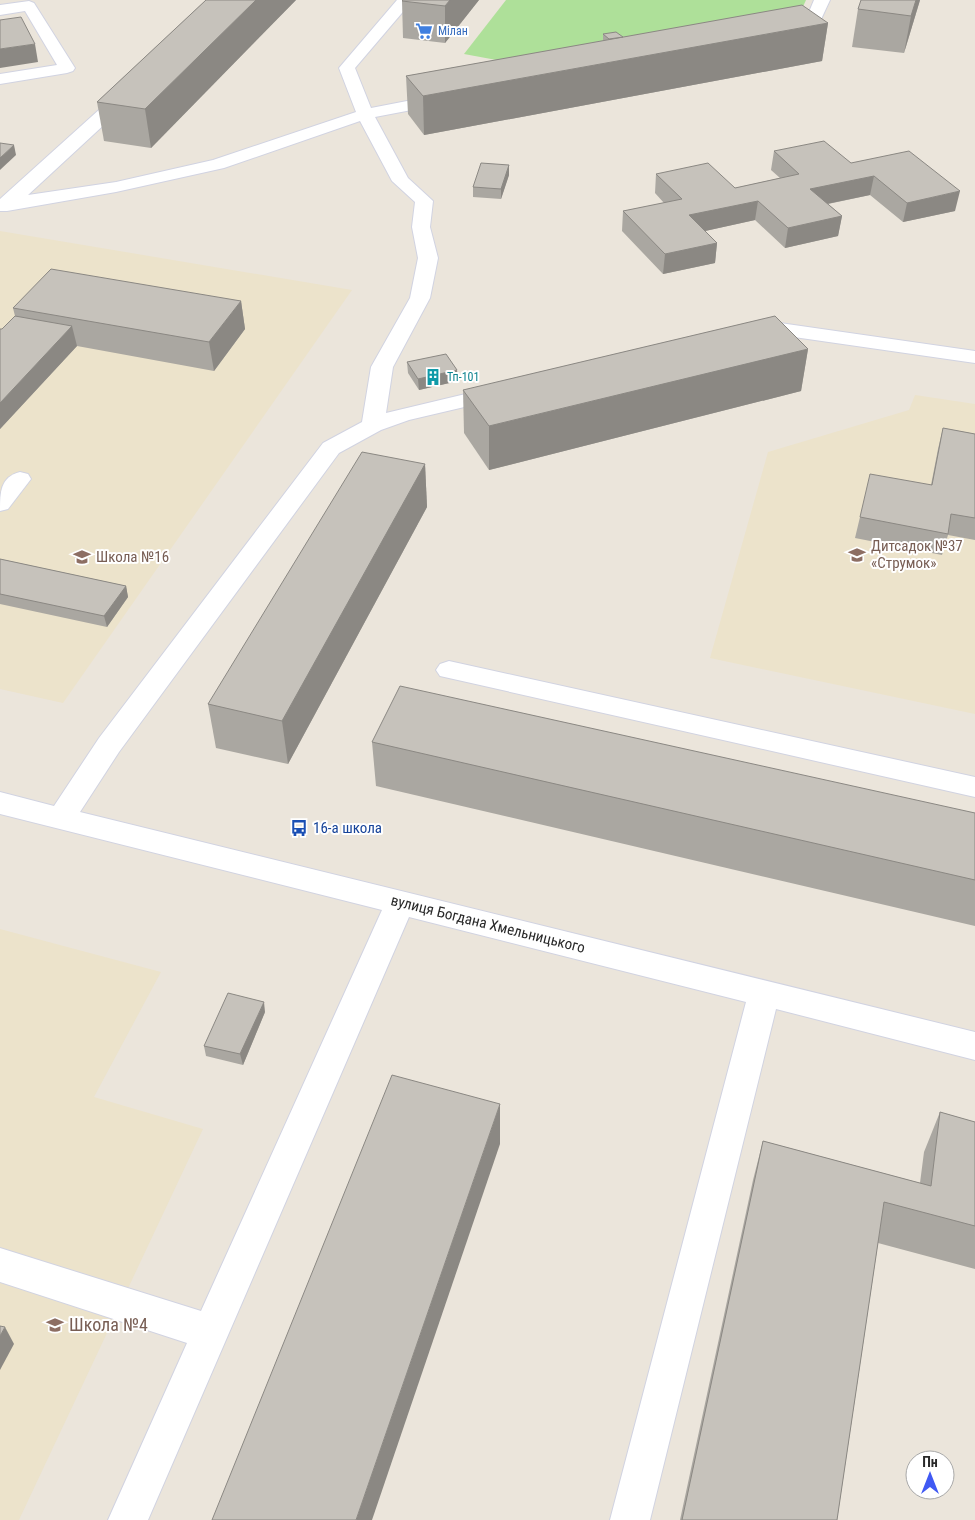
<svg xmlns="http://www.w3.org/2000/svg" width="975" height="1520" font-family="'Roboto Condensed',sans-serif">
  <rect width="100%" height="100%" fill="#ebe5db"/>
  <g fill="#ece3cb">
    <polygon points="0,231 352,290 63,703 0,689"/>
    <polygon points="915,395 975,404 975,714 710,658 768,452 909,410"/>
    <polygon points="0,929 161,972 94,1097 203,1129 19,1520 0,1520"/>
  </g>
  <polygon fill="#aee099" points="506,0 806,0 797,20 534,67 464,54"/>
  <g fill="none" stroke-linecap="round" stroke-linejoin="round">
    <g stroke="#d1d3e1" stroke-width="2">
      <g id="minor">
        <polygon points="397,0 413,0 355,68 371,108 443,94 449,95 451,99 449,103 443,104 375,117 408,178 433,201 430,227 438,258 430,298 393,367 386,413 499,386 507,387 510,392 507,397 409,420 381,430 339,453 119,752 80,812 975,1032 975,1060 776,1009 650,1520 610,1520 746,1002 409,917 148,1520 108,1520 187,1343 0,1282 0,1248 201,1311 382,910 0,814 0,792 54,806 99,738 323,443 362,422 371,367 410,298 418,258 412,227 415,202 392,181 360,121 224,168 116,192 7,211 0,211 0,199 121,90 133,90 135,94 133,98 28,195 116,182 213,160 356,112 339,68"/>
        <polygon points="814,0 830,0 816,30 787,37 781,35 779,32 781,29 804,24"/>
        <polygon points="29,1 34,3 75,68 73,71 67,73 0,84 0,74 57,65 25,11 0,15 0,5"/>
        <polygon points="773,322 975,351 975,363 773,334 752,339 745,337 742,333 745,329"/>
        <path d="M20 472 28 474 31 479 8 509 0 511C0 493 0 477 20 472Z"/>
        <polygon points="449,661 975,777 975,797 440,676 436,670 440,664"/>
      </g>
    </g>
    <use href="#minor" fill="#fff" fill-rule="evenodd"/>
  </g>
  <g fill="#aaa7a1">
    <polygon points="206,0 296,0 151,148 104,141 97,102"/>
    <polygon points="479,0 445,43 403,38 402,1"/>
    <polygon points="920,0 904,53 852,47 858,9"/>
    <polygon points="828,23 822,61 424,135 408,114 406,76 603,41 603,34 623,37"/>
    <polygon points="774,151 851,163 955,211 903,222 870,195 828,204 842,216 838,236 785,248 755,220 705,231 717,243 715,263 663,274 622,231 623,211 664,203 655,193 656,174 735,188 780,178 771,170"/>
    <polygon points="509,165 509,175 501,199 473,197 473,187"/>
    <polygon points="241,301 245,329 214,371 77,346 0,429 0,329 2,329 15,316 13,308"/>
    <polygon points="808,349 801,391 489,470 464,433 463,390"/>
    <polygon points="407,362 457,370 458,381 419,390 408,373"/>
    <polygon points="943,428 975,434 975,540 948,535 942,555 855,538 860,517 931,485 938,449"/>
    <polygon points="425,464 427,507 288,764 216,748 208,704"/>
    <polygon points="0,559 126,586 128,597 107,627 0,604"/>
    <polygon points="372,742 975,813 975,926 376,786"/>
    <polygon points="265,1012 243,1065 206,1056 204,1046"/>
    <polygon points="940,1112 975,1122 975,1269 878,1243 837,1520 680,1520 753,1180 763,1141 920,1183 924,1152"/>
  </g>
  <g fill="#8b8883">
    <polygon points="256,0 296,0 151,148 145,109"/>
    <polygon points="450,0 479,0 445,43 445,6"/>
    <polygon points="916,0 920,0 904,53 911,16"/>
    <polygon points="828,23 822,61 424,135 423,96"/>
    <polygon points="35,44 38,62 0,68 0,49"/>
    <polygon points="14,145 16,155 0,170 0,158"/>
    <polygon points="509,165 509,175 501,199 501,189"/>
    <polygon points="874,176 870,195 807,208 810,189"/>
    <polygon points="960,191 955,211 903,222 907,203"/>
    <polygon points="758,201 755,220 687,235 689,215"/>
    <polygon points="842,216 838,236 785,248 788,228"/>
    <polygon points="717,243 715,263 663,274 665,254"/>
    <polygon points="241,301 245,329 214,371 209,342"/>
    <polygon points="72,326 77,346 0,429 0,403"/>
    <polygon points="808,349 801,391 489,470 489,426"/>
    <polygon points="457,370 458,381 419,390 418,379"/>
    <polygon points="425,464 427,507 288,764 282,721"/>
    <polygon points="126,586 128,597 107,627 104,616"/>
    <polygon points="264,1002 265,1012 243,1065 240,1054"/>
    <polygon points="500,1104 500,1144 372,1520 356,1520"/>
    <polygon points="5,1327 14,1344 0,1370 0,1336"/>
  </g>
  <g fill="#c6c2bb" stroke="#8b8883">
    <polygon points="206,0 256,0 145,109 97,102"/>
    <polygon points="403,0 450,0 445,6 402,1"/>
    <polygon points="861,0 916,0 911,16 858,9"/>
    <polygon points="802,5 828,23 423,96 406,76"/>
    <polygon points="21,17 35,44 0,49 0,20"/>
    <polygon points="616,32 623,37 609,39 603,34"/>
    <polygon points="824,141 851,163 909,151 960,191 907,203 874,176 810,189 842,216 788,228 758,201 689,215 717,243 665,254 623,211 682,199 656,174 708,163 735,188 799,174 774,151"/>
    <polygon points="0,143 14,145 0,158"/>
    <polygon points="481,163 509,165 501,189 473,187"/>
    <polygon points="51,269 241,301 209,342 13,308"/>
    <polygon points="15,316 72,326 0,403 0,329 2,329"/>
    <polygon points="775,316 808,349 489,426 463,390"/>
    <polygon points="446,354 457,370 418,379 407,362"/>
    <polygon points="943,428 975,434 975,518 951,514 948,534 860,517 870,474 932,485"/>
    <polygon points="362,452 425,464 282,721 208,704"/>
    <polygon points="0,559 126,586 104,616 0,594"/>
    <polygon points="400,686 975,813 975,880 372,742"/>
    <polygon points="228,993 264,1002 240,1054 204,1046"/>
    <polygon points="392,1075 500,1104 356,1520 212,1520"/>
    <polygon points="940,1112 975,1122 975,1226 884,1202 837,1520 682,1520 763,1141 931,1186"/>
    <polygon points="0,1326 5,1327 0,1336"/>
  </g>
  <defs>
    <g id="supermarket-bare" transform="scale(1.35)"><path d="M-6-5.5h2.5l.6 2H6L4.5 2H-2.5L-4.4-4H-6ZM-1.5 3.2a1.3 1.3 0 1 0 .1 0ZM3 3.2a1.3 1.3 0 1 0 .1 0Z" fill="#3f7fe0" stroke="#fff" stroke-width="2.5" paint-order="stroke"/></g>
    <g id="building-bare" transform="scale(1.35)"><path d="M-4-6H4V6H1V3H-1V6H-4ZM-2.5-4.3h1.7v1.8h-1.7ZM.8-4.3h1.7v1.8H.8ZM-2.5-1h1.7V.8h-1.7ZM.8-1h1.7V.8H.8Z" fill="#0f9aa8" stroke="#fff" stroke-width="2.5" paint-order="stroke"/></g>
    <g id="school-bare" transform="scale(1.35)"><path d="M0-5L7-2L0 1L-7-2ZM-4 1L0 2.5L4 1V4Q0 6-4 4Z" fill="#8d6e63" stroke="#fff" stroke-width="2.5" paint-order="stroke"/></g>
    <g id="bus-bare" transform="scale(1.35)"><path d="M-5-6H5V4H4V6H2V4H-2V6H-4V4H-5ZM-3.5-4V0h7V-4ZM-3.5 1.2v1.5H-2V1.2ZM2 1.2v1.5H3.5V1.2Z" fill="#1a4fb4" stroke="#fff" stroke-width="2.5" paint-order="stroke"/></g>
  </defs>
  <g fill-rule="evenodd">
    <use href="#supermarket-bare" x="424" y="31"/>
    <use href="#building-bare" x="433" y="377"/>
    <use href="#school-bare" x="857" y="555"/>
    <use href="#school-bare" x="82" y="557"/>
    <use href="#bus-bare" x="299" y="828"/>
    <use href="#school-bare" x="55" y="1325"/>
  </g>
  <g text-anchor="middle" stroke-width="4" stroke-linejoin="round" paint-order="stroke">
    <g font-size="12" fill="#366cbe" stroke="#fff" text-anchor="start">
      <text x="438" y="35">Мілан</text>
    </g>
    <g font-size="12" fill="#0d838f" stroke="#fff" text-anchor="start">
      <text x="447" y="381">Тп-101</text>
    </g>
    <g font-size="15" fill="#785e54" stroke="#fff" text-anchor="start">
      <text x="871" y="551">Дитсадок №37<tspan x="871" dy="17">«Струмок»</tspan></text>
      <text x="96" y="562">Школа №16</text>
    </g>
    <g font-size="15" fill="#164399" stroke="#fff" text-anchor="start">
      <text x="313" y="833">16-а школа</text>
    </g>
    <g font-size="15" fill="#292929" stroke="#fff">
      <text transform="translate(488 924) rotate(14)" y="5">вулиця Богдана Хмельницького</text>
    </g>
    <g font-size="18" fill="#785e54" stroke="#fff" text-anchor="start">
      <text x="69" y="1331">Школа №4</text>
    </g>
  </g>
  <g transform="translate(930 1475)"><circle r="24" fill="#ffffff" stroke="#a9a9a9"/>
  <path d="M0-4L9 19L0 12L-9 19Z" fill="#4059f3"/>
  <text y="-8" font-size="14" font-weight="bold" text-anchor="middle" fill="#292929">Пн</text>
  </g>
</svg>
